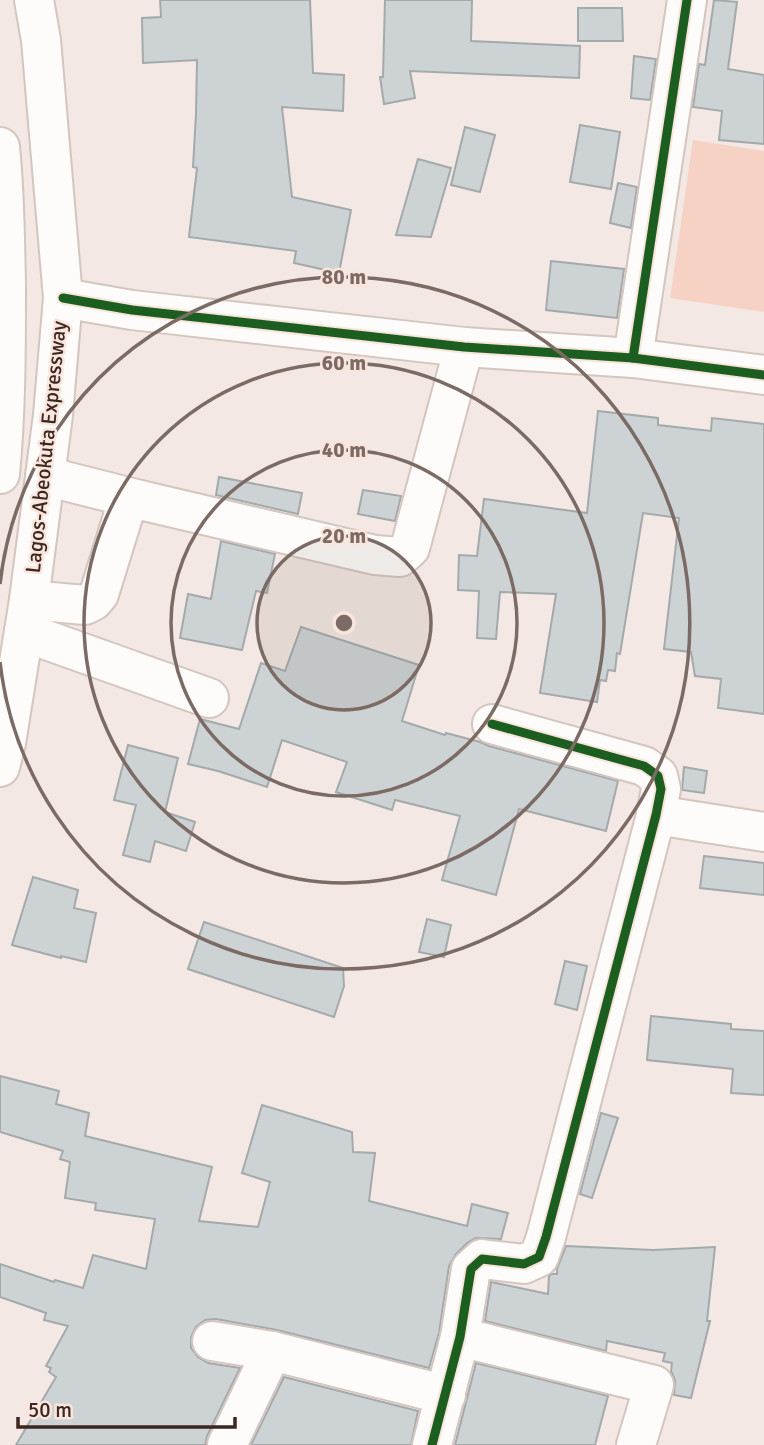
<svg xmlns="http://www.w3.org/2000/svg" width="764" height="1445" font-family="Signika,sans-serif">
  <rect width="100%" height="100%" fill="#f3e8e3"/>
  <polygon fill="#f5d2c4" points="693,140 764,151 764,312 670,298"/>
  <g fill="#cdd3d5" stroke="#a4aaab" stroke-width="2">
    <polygon points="160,0 310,0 313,73 344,75 343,111 282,107 292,197 351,210 339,273 294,263 296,251 189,237 197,168 193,167 196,114 197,60 143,63 142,18 161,17"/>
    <polygon points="385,0 472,0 471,41 580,46 579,78 410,71 415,98 384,104 380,77 383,77"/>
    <polygon points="714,0 737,2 728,69 764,75 764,144 719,140 722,111 693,107 699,64 705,65"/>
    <polygon points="578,8 622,8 623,41 578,41"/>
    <polygon points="634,56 656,59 650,100 631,98"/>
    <polygon points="580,125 620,132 611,189 570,182"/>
    <polygon points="465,127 495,135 480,192 451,185"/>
    <polygon points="418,159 451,168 431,237 396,235"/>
    <polygon points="618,183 637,187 631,228 610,223"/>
    <polygon points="551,261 624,269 617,318 546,310"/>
    <polygon points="598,411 658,418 658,425 711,431 712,418 764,424 764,714 718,708 721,679 695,676 691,652 664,649 679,518 643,513 620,654 617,653 615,671 608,670 606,681 600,680 597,702 540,693 556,594 500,592 496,639 477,638 479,591 458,590 459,555 477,556 484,499 587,513"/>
    <polygon points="219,477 302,493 298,514 216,495"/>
    <polygon points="363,490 401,496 395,521 358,514"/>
    <polygon points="221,541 275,554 267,593 256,591 242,650 180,638 188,594 211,599"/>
    <polygon points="301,627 419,665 402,721 445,735 446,733 480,742 489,746 618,781 606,831 519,809 496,895 442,880 460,816 395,800 392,810 336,792 347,762 282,740 267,787 218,771 188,764 200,719 239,729 261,663 285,671"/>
    <polygon points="128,745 178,758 165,812 195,822 186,851 155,841 150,862 123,855 136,805 114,800"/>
    <polygon points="684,767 707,771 704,793 682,790"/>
    <polygon points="704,856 764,863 764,895 700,888"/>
    <polygon points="33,877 78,890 74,908 96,913 86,962 61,956 61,958 12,945"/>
    <polygon points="427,919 451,925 444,957 419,952"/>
    <polygon points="204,922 343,968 344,986 334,1017 188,969"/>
    <polygon points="565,961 587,966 577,1010 555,1004"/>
    <polygon points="651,1016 731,1024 731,1029 764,1031 764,1095 731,1093 733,1069 647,1060"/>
    <polygon points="0,1076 59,1091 56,1104 89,1113 85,1136 212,1167 199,1221 258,1227 270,1182 242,1173 262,1105 352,1132 353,1152 375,1153 369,1201 467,1226 472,1204 508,1213 501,1239 476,1238 467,1243 456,1254 449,1266 439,1333 429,1368 277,1330 216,1319 205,1320 196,1327 191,1337 191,1348 198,1357 208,1363 240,1368 207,1436 205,1445 16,1445 56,1377 49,1372 51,1368 46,1366 68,1326 44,1320 46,1313 0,1297 0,1264 54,1282 55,1280 83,1288 93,1255 146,1269 155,1219 95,1210 96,1203 65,1198 70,1162 60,1159 63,1151 0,1132"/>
    <polygon points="601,1113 618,1118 592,1198 580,1194"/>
    <polygon points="566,1246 653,1250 715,1247 707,1321 710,1321 691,1398 674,1395 675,1380 671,1371 672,1363 663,1361 665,1353 607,1341 606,1351 485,1321 491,1282 548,1294 549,1276 552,1274 557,1274 557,1269"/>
    <polygon points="476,1363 608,1396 595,1445 455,1445"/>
    <polygon points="284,1377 418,1411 411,1445 251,1445"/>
  </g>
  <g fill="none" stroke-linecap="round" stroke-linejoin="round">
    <g stroke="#d4c5bf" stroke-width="42">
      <g id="minor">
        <polyline points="63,298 132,310 464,347 633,358 764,375"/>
        <polyline points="633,358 687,0"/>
        <polyline points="45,476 140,500"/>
        <polyline points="29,600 85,605 93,601 99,594 125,510 132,502 140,500 375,555 400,557 410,548 464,347"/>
        <polyline points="24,632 209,698"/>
        <polyline points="656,815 764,832"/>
        <polyline points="460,1337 654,1385 636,1445"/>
        <polyline points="212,1341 272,1351 446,1395"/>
        <polyline points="227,1445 272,1351"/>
        <polyline points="432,1445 460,1337 471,1269 482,1259 524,1264 539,1257 546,1237 656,815 661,789 658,776 644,766 492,724"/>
      </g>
    </g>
    <g stroke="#d4c5bf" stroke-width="42">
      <g id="highway">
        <path d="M0 147C5 194 5 240 6 287 6 349 6 412 0 474"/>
        <polyline points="0,767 6,743 29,600 53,415 63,298 41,40 34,0"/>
      </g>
    </g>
    <use href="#minor" stroke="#fdfcfb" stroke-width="38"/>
    <use href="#highway" stroke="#fdfcfb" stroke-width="38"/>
    <g stroke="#fae5dc" stroke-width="13">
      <g id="cycleway">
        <polyline points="63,298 132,310 464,347 633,358 764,375"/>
        <polyline points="633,358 687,0"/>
        <polyline points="432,1445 460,1337 471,1269 482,1259 524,1264 539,1257 546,1237 656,815 661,789 658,776 644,766 492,724"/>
      </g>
    </g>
    <use href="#cycleway" stroke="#1b5e20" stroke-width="9"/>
  </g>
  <circle cx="344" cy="623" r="87" fill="#7b6b64" fill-opacity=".12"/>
  <g fill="none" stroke="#7b6b64" stroke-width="3.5">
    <circle cx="344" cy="623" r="87"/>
    <circle cx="344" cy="623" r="173"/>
    <circle cx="344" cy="623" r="260"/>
    <path d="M0 584A346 346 0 1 1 0 662"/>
  </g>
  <g text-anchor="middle" stroke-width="5" stroke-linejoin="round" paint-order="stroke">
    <g font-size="21" fill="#3a271f" stroke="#fae5dc">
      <text transform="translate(46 447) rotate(-84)" y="7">Lagos-Abeokuta Expressway</text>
    </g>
  </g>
  <circle cx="344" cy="623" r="10" fill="#7b6b64" stroke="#fae5dc" stroke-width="3.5"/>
  <g font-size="21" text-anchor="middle" font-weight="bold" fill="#7b6b64" stroke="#fae5dc" stroke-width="5" stroke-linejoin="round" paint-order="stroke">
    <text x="344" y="284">80 m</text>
    <text x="344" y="370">60 m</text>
    <text x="344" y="457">40 m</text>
    <text x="344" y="543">20 m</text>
  </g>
  <path d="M18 1417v10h217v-10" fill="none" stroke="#3a271f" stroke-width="3.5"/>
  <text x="28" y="1417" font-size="21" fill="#3a271f" stroke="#fae5dc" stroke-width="5" paint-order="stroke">50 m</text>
</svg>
